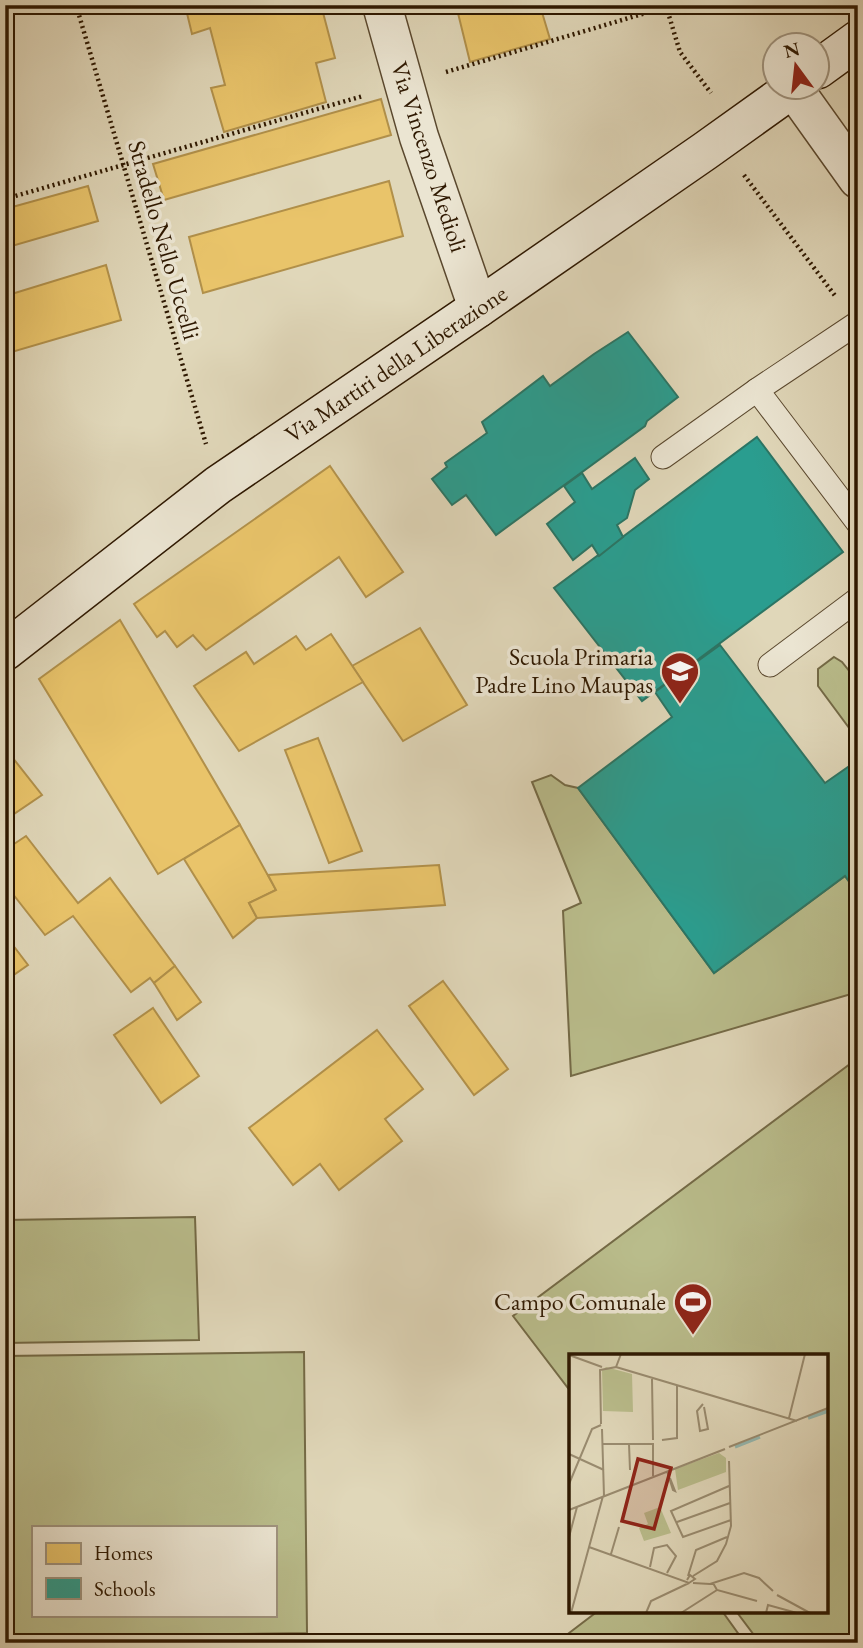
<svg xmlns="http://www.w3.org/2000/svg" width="863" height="1648" font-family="'EB Garamond',serif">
  <rect width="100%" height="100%" fill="#e0d7b9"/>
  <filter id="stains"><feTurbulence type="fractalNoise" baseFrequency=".00286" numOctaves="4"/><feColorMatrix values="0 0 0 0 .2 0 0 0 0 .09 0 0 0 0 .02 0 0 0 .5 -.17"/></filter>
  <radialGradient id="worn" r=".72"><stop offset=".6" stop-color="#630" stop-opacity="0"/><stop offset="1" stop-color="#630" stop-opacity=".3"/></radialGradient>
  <g fill="#b9bc8b" stroke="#746a46" stroke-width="2" fill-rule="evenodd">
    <polygon points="834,657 842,662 858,682 858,740 818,686 818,669"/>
    <polygon points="551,775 565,785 578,788 714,973 845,876 858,894 858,992 571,1076 563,911 581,903 532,782"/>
    <polygon points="858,1058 858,1643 760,1643 736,1611 826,1611 826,1356 571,1356 571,1392 513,1316"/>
    <polygon points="195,1217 199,1340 5,1343 5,1220"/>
    <path d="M304 1352 307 1633 5 1637V1356ZM275 1527V1615H33V1527Z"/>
    <polygon points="598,1611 722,1611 745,1643 556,1643"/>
  </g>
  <g fill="#e9c46a" stroke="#b1904a" stroke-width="2">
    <polygon points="185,5 321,5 335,58 316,63 326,102 224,132 211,88 225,85 210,28 192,34"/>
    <polygon points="456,5 554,5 541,9 550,39 470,62"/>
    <polygon points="381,99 391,135 164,200 153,164"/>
    <polygon points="389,181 403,236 203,293 189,237"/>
    <polygon points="88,186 98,221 5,248 5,209"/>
    <polygon points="106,265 121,320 5,354 5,296"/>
    <polygon points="330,466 403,572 366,597 339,557 206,650 193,635 177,647 165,631 157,637 134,604"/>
    <polygon points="120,620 240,825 158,874 39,679"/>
    <polygon points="420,628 467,705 403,741 352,666"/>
    <polygon points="331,634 363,682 239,751 194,686 246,652 254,664 296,636 306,650"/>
    <polygon points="318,738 362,851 329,863 285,750"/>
    <polygon points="5,748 42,795 5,820"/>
    <polygon points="240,825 276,890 249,903 257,918 233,938 184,859"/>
    <polygon points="26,836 78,903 110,878 175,966 154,983 150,978 131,992 73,916 45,935 5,884 5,850"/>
    <polygon points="439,865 445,905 257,918 249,903 276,890 268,875"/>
    <polygon points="9,940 28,965 5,981 5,942"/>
    <polygon points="175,966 201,1002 177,1020 154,983"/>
    <polygon points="443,981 508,1069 474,1095 409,1006"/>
    <polygon points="153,1008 199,1076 161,1103 114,1035"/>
    <polygon points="377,1030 423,1089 385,1119 402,1141 339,1190 320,1164 293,1185 249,1128"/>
  </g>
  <g fill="#2a9d8f" stroke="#2b7564" stroke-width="2">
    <polygon points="628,332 678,397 647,421 645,426 496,535 466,495 452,505 432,479 447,467 445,463 487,433 482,422 543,376 550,386 594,354"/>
    <polygon points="757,437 843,552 642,701 554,588"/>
    <polygon points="635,458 649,479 635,490 627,518 617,525 623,537 599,556 592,545 573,560 547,524 575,502 564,486 582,473 592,489"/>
    <polygon points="720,645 825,783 858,760 858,894 845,876 714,973 578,788 672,717 655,692"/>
  </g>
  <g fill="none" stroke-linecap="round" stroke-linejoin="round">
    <g stroke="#5a482e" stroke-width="25">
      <g id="lane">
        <polyline points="856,324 757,390 858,523"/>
        <polyline points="663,457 757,390"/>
        <polyline points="770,665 858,599"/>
      </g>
    </g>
    <g stroke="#5a482e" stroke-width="41">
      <g id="street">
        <polyline points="382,5 419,137 478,308"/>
        <polyline points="793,88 858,179"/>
      </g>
    </g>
    <g stroke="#2e1800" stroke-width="41">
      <g id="secondary">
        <polyline points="818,69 858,40"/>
        <polyline points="5,651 218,485 478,308 705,151 793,88"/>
      </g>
    </g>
    <g stroke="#2e1800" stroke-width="4.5" stroke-dasharray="2 3.5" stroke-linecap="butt">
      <polyline points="76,5 206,444"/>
      <polyline points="666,6 680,52 711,93"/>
      <polyline points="446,72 666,7"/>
      <polyline points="744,175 836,297"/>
      <polyline points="5,199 363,96"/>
    </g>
    <use href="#lane" stroke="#ebe5d2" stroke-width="23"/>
    <use href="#street" stroke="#ebe5d2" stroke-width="38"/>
    <use href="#secondary" stroke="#ebe5d2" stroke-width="38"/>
  </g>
  <defs>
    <g id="school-pin" transform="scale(2.0125)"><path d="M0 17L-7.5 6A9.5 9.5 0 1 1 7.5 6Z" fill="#8f2418" stroke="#ebe5d2"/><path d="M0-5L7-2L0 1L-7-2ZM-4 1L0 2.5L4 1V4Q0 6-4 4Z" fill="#fff"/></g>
    <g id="stadium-pin" transform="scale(2.0125)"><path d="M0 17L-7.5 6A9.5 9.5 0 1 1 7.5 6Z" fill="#8f2418" stroke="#ebe5d2"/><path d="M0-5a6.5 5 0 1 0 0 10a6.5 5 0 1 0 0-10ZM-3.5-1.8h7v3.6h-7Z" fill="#fff"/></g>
  </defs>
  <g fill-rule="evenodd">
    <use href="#school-pin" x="680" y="671"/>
    <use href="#stadium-pin" x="693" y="1302"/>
  </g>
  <g text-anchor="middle" stroke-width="7" stroke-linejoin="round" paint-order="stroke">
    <g font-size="24" fill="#2e1800" stroke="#ebe5d2">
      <text transform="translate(429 157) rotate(72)" y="8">Via Vincenzo Medioli</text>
      <text transform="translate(164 240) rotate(74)" y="8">Stradello Nello Uccelli</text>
      <text transform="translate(396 364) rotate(-34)" y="8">Via Martiri della Liberazione</text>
    </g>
    <g font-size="24" fill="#2e1800" stroke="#ebe5d2" text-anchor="end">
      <text x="653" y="665">Scuola Primaria<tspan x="653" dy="28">Padre Lino Maupas</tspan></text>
      <text x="666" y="1310">Campo Comunale</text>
    </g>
  </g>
  <g transform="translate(569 1354)">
    <rect width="259" height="259" fill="#e0d7b9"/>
    <path d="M37 13 63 20 64 58 34 57 33 16ZM150 99 157 104V118L109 136 106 115ZM91 153 102 179 75 187 70 174 79 170 75 159Z" fill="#b9bc8b"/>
    <path fill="none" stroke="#94b9b2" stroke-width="3.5" d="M239 64 259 57M166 93 191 83"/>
    <path fill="none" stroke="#998b6f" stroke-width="2" d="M0 1 33 13M47 13 228 67M83 25 84 86M134 50 128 57 131 77 139 75 135 53M220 64 236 0M32 70 31 16 47 13 52 0M33 75 35 142M93 86 108 84V32M84 89V122M34 90H84M60 90 61 116M160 93 259 54M0 100 35 116M98 117 104 136 106 137 101 124M0 130 23 75 32 71M160 132 102 157 114 183 162 166M0 156 156 95M108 168 161 149M0 183 8 153M20 193 120 229 126 225 121 221 118 226M42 200 50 173M81 213 85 194 98 191 107 202 98 219M119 222 127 196 158 183M124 222 148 207 157 190 162 172 160 107M124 229 141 230 175 219 190 224 204 237M144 229 148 236 188 247M208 241 241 259M2 259 34 142M77 259 82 247 120 229M112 259 148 236M197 259 199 251 228 259"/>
    <path fill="#8f2418" fill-opacity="0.15" stroke="#8f2418" stroke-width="3.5" d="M69 105 102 114 85 175 53 167Z"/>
    <rect width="259" height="259" fill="none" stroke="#2e1800" stroke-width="3.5"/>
  </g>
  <rect width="863" height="1648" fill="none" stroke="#e0d7b9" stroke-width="28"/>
  <rect x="7" y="7" width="849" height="1634" fill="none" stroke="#2e1800" stroke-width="3.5"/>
  <rect x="14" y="14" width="835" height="1620" fill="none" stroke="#2e1800" stroke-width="2"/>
  <rect x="32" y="1526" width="245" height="91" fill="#ebe5d2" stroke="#9f937e" stroke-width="2"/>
  <rect x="46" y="1543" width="35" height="21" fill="#e9c46a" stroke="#9f937e" stroke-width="2"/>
  <text x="94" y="1560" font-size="21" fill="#2e1800">Homes</text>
  <rect x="46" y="1578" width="35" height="21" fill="#2a9d8f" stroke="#9f937e" stroke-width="2"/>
  <text x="94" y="1596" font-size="21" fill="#2e1800">Schools</text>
  <g transform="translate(796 66) rotate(345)"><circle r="33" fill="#ebe5d2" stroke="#9f937e" stroke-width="2"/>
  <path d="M0-5L12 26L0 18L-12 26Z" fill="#8f2418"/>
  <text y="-10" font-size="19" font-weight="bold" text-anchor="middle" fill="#2e1800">N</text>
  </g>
  <rect width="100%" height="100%" filter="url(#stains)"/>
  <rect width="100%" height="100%" fill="url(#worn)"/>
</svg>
